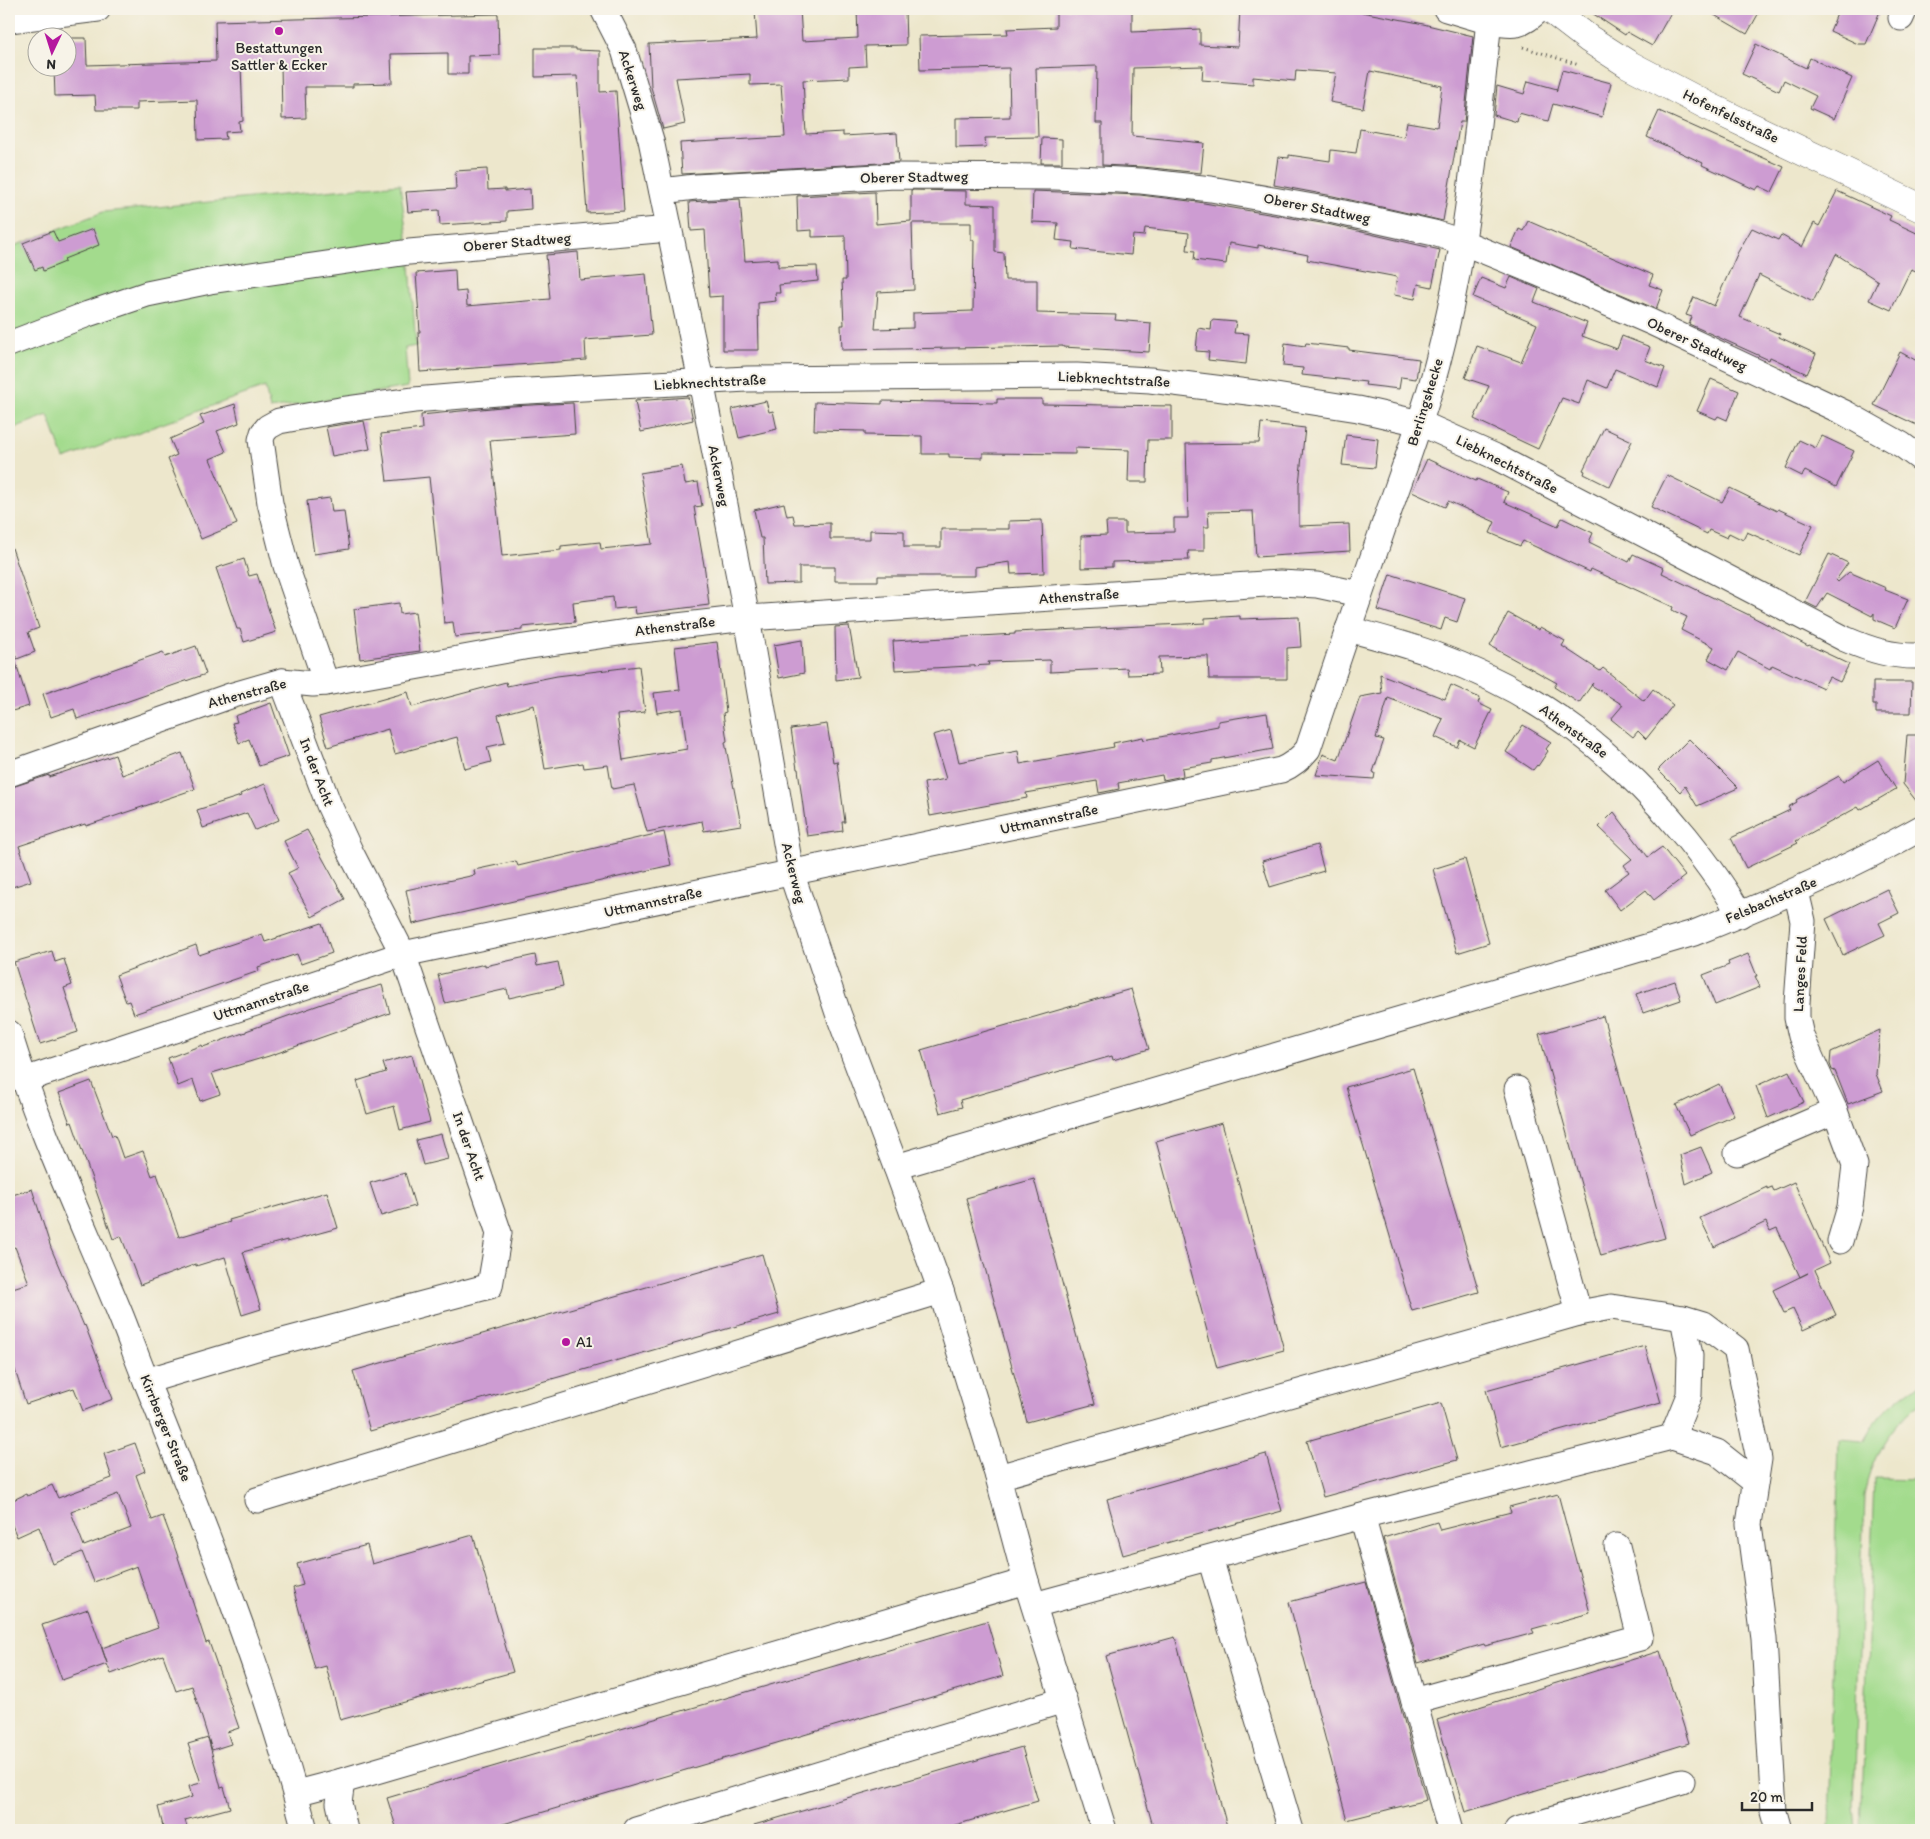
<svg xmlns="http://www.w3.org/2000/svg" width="1930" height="1839" font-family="Itim,sans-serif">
  <rect width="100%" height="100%" fill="#f7f3e8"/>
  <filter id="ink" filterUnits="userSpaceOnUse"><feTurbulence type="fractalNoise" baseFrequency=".02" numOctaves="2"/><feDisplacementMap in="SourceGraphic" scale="10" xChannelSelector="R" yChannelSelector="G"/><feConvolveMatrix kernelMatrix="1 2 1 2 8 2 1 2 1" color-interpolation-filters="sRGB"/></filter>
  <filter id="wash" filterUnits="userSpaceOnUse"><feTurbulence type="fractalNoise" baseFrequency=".0096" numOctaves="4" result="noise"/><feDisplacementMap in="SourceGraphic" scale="20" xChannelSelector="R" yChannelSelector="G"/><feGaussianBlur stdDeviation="1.12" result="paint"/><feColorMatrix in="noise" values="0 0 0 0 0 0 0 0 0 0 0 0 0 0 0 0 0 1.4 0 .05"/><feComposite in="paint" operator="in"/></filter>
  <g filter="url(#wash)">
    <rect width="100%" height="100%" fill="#ede7cc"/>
    <g fill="#a3db8d" stroke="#67835c">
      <polygon points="400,184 409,252 416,346 405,348 408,387 270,409 265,387 64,459 48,415 9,430 9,248 103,212"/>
      <path d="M1921 1383V1403C1889 1426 1872 1456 1864 1495L1854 1805 1856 1830H1829L1839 1439 1863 1441C1877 1416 1896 1397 1921 1383Z"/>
      <polygon points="1874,1479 1921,1480 1921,1830 1861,1830"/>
    </g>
    <g id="blocks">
      <g fill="#cd9cd2" fill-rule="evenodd">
        <polygon points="800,9 802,41 858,38 857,9 905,9 906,45 865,46 866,66 849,67 849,78 803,80 806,134 843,132 843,136 897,133 899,162 682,174 680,143 785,137 781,84 750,85 750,74 676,78 685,124 663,129 651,87 649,44 757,39 755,11"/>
        <polygon points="1056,9 1132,9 1132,32 1200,29 1200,45 1238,47 1240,9 1346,9 1419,23 1473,36 1464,122 1460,122 1443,221 1333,196 1274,185 1278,157 1289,158 1289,155 1330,161 1331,150 1356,153 1360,129 1404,137 1407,122 1437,127 1442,86 1370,71 1363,108 1330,102 1336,73 1296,70 1295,81 1253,77 1253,84 1202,80 1203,66 1133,68 1132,136 1204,143 1201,173 1143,167 1102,165 1102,123 1096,123 1097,66 1036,68 1038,137 985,138 986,147 956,148 956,118 1010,117 1009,68 920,70 919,36 1008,34 1007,29 1056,27"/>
        <polygon points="1586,9 1673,9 1652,46 1627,32 1625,35"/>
        <polygon points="1704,9 1761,9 1747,34"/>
        <polygon points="1839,9 1881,9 1866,44 1858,44 1830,31"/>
        <polygon points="498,14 499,55 468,56 468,74 448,74 448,53 391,54 392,83 353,84 353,87 305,87 306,118 282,119 281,63 241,65 243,121 239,122 240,131 225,132 226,139 198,140 197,100 137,102 137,110 96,110 95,95 55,96 54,68 68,68 68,38 86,38 87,65 216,61 215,21"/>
        <polygon points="1756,44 1806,68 1810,58 1852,78 1834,119 1810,108 1816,96 1784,80 1779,91 1742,74"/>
        <polygon points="535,48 576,48 576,50 600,51 600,92 616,91 624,211 587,213 577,76 535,77"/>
        <polygon points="1562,70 1611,83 1602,117 1553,104 1548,121 1519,113 1517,122 1494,115 1497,86 1524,94 1528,81 1557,89 1556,92"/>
        <polygon points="1659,111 1784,167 1772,192 1759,186 1756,190 1702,165 1703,163 1647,137"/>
        <polygon points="1042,138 1062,139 1062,163 1041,163"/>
        <polygon points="487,169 488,190 505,189 505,191 530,189 531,209 507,211 507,221 440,225 439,210 408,212 406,192 456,189 455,171"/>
        <path d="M911 190 966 191V204L995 205V252L1004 253 1005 280H1037V313L1116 315 1115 320 1151 323 1149 352 1063 347V346L842 350 841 325H844L842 280H846L845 236 812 237V230L798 231 797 196 875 192 876 224 911 221ZM912 223H971V240H974L973 311 913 313V328L875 329 878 292 914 290Z"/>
        <polygon points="1033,191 1140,195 1198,202 1327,224 1440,250 1432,287 1418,284 1415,299 1394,295 1397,277 1307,260 1308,255 1258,245 1258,248 1229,243 1226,264 1194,260 1195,251 1187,250 1189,233 1145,228 1144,236 1133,235 1131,255 1073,249 1074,242 1056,240 1058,223 1032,222"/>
        <polygon points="1837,191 1891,216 1889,220 1921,235 1921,273 1911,269 1891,310 1869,300 1878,281 1836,254 1813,302 1759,275 1740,317 1780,334 1779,337 1816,354 1807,374 1770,357 1769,360 1689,324 1692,317 1686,315 1694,297 1714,306 1738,252 1752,228 1778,240 1781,235 1802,247 1814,223 1819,226"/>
        <polygon points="740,199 745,261 778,259 778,267 817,266 818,281 779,285 780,293 775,293 776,301 758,303 759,350 723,350 723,296 709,297 705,230 691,231 689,202"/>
        <polygon points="1528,221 1653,275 1649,285 1663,290 1656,309 1511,247 1519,229 1523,231"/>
        <polygon points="93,229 99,245 64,259 65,262 43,271 42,267 35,270 23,243 53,231 58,242"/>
        <polygon points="578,252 580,280 646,274 652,335 585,340 586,360 420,372 418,332 420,332 416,273 455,270 456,292 466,291 467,306 550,299 546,255"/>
        <polygon points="1511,277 1539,289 1534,302 1587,323 1582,336 1617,349 1622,336 1650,347 1645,360 1665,368 1658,387 1615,369 1607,388 1588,380 1579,404 1562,398 1538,449 1474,419 1489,386 1465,378 1477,346 1521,362 1537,324 1473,297 1481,278 1506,288"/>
        <polygon points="1212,320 1236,322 1234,333 1249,334 1246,364 1208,360 1209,352 1196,351 1198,328 1211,330"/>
        <polygon points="1285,343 1305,346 1306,343 1349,348 1349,350 1419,359 1416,379 1401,377 1399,389 1365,385 1366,382 1302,375 1303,368 1283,366"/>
        <polygon points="1900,352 1921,363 1921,427 1874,405"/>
        <polygon points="1711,379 1739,391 1727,420 1718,416 1716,419 1697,411"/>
        <polygon points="688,397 693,420 641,432 635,401"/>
        <polygon points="997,399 1042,399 1042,404 1172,406 1172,440 1148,440 1147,482 1128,482 1129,450 1075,448 1075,454 983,453 983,458 949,457 949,454 922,454 922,436 865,435 865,431 814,430 815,402 882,404 882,401 997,403"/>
        <polygon points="766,401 769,412 773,411 777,429 739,438 732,409"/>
        <polygon points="573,403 575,434 490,440 502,556 561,550 561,546 600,542 601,549 652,544 640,473 682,466 685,484 698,482 702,506 694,507 705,571 709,605 636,614 635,607 614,609 613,597 573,602 575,622 522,627 522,630 455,637 453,622 444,623 429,477 387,481 381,434 422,429 421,415 511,406"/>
        <polygon points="235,404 239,423 217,431 226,452 210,459 237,524 201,539 168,459 177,455 170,439 204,424 200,416"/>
        <polygon points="364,421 370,449 332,456 326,427"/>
        <polygon points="1261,423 1305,428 1299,484 1299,526 1349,524 1350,551 1256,557 1253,511 1208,512 1209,527 1204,527 1204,551 1188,551 1189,560 1112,562 1112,567 1081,568 1081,536 1107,535 1106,522 1125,522 1125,533 1174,532 1174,518 1188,518 1186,444 1259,443"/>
        <polygon points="1604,428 1632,441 1610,487 1584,474 1585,471 1583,470"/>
        <polygon points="1346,435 1378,439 1375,468 1342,465"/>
        <polygon points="1822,436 1854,451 1836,487 1805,471 1802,476 1786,468 1799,440 1816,448"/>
        <polygon points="1427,459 1476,481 1477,479 1508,492 1504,502 1558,526 1562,518 1593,533 1589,542 1629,562 1633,554 1664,568 1662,573 1749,615 1808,646 1809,645 1849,664 1840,682 1829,677 1823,688 1772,665 1770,669 1738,652 1728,670 1708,659 1714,647 1681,630 1687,617 1672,610 1673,607 1591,569 1590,572 1523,541 1520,546 1490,533 1495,522 1448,501 1445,507 1412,492"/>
        <polygon points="1667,475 1722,502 1730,488 1777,511 1778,509 1813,525 1799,555 1747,532 1743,540 1729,533 1727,538 1709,530 1707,534 1651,507"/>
        <polygon points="330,498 332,512 344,511 349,549 314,554 307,501"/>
        <polygon points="784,503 787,516 793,515 795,524 830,523 830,539 870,539 870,530 904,531 904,547 941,547 941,529 1009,529 1009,521 1042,520 1044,573 1011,574 1010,562 975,567 975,576 878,576 878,581 835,581 835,567 799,567 799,583 765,584 763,538 760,538 754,510"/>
        <polygon points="9,548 12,548 39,628 28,632 35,652 17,659 9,639"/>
        <polygon points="1829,554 1848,563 1836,580 1838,582 1849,572 1886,588 1885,590 1908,599 1895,628 1874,619 1874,613 1872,616 1827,593 1817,608 1805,602"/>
        <polygon points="244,559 249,576 257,574 276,632 244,642 240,629 237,629 216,568"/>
        <polygon points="1390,574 1465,598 1457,622 1445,618 1441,630 1378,610"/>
        <polygon points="399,603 400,614 415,612 420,651 360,659 354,609"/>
        <polygon points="1508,613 1539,630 1540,627 1565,641 1562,646 1600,671 1603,668 1644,701 1653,689 1673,705 1646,739 1638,731 1633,737 1611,719 1623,705 1591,685 1593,683 1579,703 1554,687 1557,683 1490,646"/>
        <polygon points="1240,616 1240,619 1299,617 1301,647 1287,648 1287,679 1209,679 1208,656 1159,657 1160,674 1128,675 1127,668 1050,672 1050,660 988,662 989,665 895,670 893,641 1015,634 1015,632 1205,623 1205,618"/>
        <polygon points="849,626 858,677 836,680 835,627"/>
        <polygon points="802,640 804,673 779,678 774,645"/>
        <polygon points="717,642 726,712 723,713 727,741 725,742 741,825 704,831 702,821 647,832 634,785 612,789 608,765 584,768 583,763 545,769 534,705 498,715 505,743 487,747 491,762 465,769 457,737 395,754 388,729 328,747 319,717 408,692 412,707 506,682 507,686 557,676 639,666 645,712 617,715 623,760 687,749 682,709 657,713 654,693 680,690 675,647"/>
        <polygon points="196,646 206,674 77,719 74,709 51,717 43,694 163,652 165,657"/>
        <polygon points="13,653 29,706 9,712 9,654"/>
        <polygon points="1380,674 1445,699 1451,685 1480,698 1478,703 1492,710 1474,747 1460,740 1457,747 1435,737 1443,719 1388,698 1376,738 1384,740 1373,772 1375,773 1374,779 1316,775 1323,754 1338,760 1360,697 1382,693"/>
        <polygon points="1873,682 1912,682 1911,713 1876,713 1876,705 1873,705"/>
        <polygon points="271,703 289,756 259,766 249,739 239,743 232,723 237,722 235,716"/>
        <polygon points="1267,713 1273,749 1212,760 1212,763 1182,768 1183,776 1163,780 1162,775 1118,783 1119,789 1099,793 1097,781 1026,793 1027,798 930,816 924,783 946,779 933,735 951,730 959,762 1018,751 1020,764 1114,747 1113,743 1143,737 1144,740 1218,726 1218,721"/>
        <polygon points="827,724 833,762 837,761 845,822 842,822 843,831 807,836 798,769 797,769 791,729"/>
        <polygon points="1523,725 1551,742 1546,749 1548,751 1538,766 1537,765 1533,770 1506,752"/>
        <polygon points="1907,735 1921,735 1921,807 1903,784"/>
        <polygon points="1689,739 1738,788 1697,806 1685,786 1680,792 1658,770"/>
        <polygon points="182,753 195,789 86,826 85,824 19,846 31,881 9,888 9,788 49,775 49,777 115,755 122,775"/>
        <polygon points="1878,760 1896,789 1860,810 1858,807 1796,841 1798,843 1746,868 1731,838 1790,810 1788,807 1797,802 1796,800 1839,776 1843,782"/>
        <polygon points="265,784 279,820 255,830 247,813 203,828 197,810 241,796 240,794"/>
        <polygon points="1614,812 1648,857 1662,847 1685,876 1654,900 1646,890 1620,910 1605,890 1629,872 1624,865 1632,859 1599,827"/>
        <polygon points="307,830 345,899 312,917 288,873 298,868 284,841"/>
        <polygon points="664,832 671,865 413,924 406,890 475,875 474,870 516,861 518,866"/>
        <polygon points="1317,845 1324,871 1270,887 1262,861"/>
        <polygon points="1465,859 1489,943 1457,953 1433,869"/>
        <polygon points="1887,889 1899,913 1879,923 1885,935 1843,955 1826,919"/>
        <polygon points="322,923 332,953 301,964 297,954 258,967 259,971 134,1014 129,1001 126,1002 116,975 196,945 199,955 262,934 265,942"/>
        <polygon points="52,951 55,962 64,959 72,985 64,988 78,1032 40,1044 14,962"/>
        <polygon points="1748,954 1757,976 1755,976 1760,987 1715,1005 1703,975 1729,965 1728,962"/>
        <polygon points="535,955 537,966 558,962 563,986 509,998 507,989 445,1003 438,975 485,964 485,966"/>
        <polygon points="1675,981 1681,1000 1643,1013 1636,994"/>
        <polygon points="382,985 390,1013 269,1056 212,1073 220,1094 200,1101 193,1080 178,1086 168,1058 202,1045 203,1047 246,1032 246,1031 347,995"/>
        <polygon points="1131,989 1149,1049 1113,1060 1112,1056 960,1100 962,1107 940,1113 921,1050"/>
        <polygon points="1603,1016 1665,1238 1601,1256 1539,1034"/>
        <polygon points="1880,1030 1876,1074 1883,1091 1848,1104 1835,1071 1832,1070 1830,1064 1831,1052"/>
        <polygon points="412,1055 430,1122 400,1130 394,1106 367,1114 357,1081 386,1072 383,1063"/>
        <polygon points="1413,1068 1479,1292 1412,1311 1346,1087"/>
        <polygon points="1789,1071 1804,1102 1768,1118 1756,1086"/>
        <polygon points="91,1081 112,1136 115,1135 123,1158 143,1151 152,1176 157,1174 179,1237 230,1222 229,1220 327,1192 338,1228 287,1242 287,1240 243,1252 261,1309 242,1315 225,1257 196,1266 196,1264 140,1285 121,1236 113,1239 72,1122 70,1123 59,1093"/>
        <polygon points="1719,1084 1734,1116 1690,1135 1676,1105"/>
        <polygon points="1222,1123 1284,1350 1217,1368 1156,1141"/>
        <polygon points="441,1134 448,1159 423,1165 416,1140"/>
        <polygon points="1701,1147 1712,1172 1686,1184 1680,1155"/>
        <polygon points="405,1173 415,1206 381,1216 370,1183"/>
        <polygon points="1034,1179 1095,1404 1027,1422 966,1198"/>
        <polygon points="1794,1182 1830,1263 1815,1270 1836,1315 1803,1330 1793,1309 1784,1313 1773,1290 1808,1273 1800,1277 1777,1228 1770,1231 1766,1222 1714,1247 1700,1218 1767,1187 1767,1189 1772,1187 1774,1191"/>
        <polygon points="32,1189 51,1248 84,1326 85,1325 113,1399 83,1411 74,1388 26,1404 14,1367 9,1369 9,1289 29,1283 15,1247 9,1249 9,1196"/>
        <polygon points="762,1254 779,1314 370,1431 353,1371"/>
        <polygon points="1645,1346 1661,1403 1501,1447 1486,1390"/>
        <polygon points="1441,1403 1457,1460 1323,1497 1307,1441"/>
        <path d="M135 1443 145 1471 136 1475 152 1520 163 1516 176 1551 206 1643 209 1642 239 1728 227 1732 231 1744 212 1750 192 1686 176 1691 163 1655 111 1674 107 1664 62 1680 42 1625 88 1609 107 1663 102 1648 158 1628 137 1566 94 1582 82 1552 53 1564 39 1527 17 1537 9 1518V1502L26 1494 27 1496 52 1485 58 1498 112 1478 104 1454ZM118 1494 131 1528 84 1546 71 1512Z"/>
        <polygon points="1266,1454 1282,1511 1123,1555 1107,1499"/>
        <polygon points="1558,1494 1590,1613 1532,1629 1534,1633 1485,1646 1484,1644 1418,1663 1383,1538 1437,1522 1440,1530 1511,1512 1509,1507"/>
        <polygon points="473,1535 513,1672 340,1720 326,1666 315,1669 293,1588 303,1585 297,1564 367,1545 372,1564"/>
        <polygon points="1366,1582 1426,1800 1347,1820 1289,1602"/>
        <polygon points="987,1621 1003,1676 483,1830 397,1830 387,1798"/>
        <polygon points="1175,1637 1228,1830 1154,1830 1106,1656"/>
        <polygon points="1660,1651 1689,1743 1465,1812 1437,1720"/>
        <polygon points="208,1738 221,1788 224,1787 230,1808 185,1820 188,1830 164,1830 158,1807 192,1797 189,1786 201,1783 188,1744"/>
        <polygon points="1022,1747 1038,1801 938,1830 754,1830 754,1825"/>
      </g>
    </g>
  </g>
  <g filter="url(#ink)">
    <use href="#blocks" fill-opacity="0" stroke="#484743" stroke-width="1"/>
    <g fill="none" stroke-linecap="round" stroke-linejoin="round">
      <g stroke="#484743" stroke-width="27">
        <g id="minor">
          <path d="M603 9 624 50 651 140 701 381 747 618 791 872 838 1013 896 1167 1694 933C1772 902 1848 869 1921 828"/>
          <path d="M1446 9C1465 14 1498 27 1517 24 1526 22 1533 15 1540 9"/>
          <polyline points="1901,18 1905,9"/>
          <polyline points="9,20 98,9"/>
          <polyline points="662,191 695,187 895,176 1055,177 1141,181 1211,189 1330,210 1434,233 1462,242 1540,274 1651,322 1845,413 1902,445 1921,459"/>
          <polyline points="9,344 88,314 147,294 210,281 409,252 669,229"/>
          <path d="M1348 629C1378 637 1409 645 1438 656 1540 693 1618 754 1686 837 1706 862 1725 887 1740 915"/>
          <path d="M326 683 286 566 270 503 261 440 263 433 268 427 279 421 340 410 414 400 510 392 747 379 1077 376 1150 380 1256 393 1358 409 1420 423 1494 456 1845 639C1870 650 1893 657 1921 656"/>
          <polyline points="9,774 230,696 282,681 313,684 326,683 524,647 633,631 747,618 1280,583 1317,585 1359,594"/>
          <polyline points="1796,891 1803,921 1797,1003 1797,1018 1801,1036 1835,1111 1855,1165 1850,1207 1840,1241"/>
          <path d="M9 1033C38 1128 81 1219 119 1311 129 1335 137 1359 147 1383 206 1530 265 1677 305 1830"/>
          <path d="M24 1080 403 954 1281 770C1293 765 1300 759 1308 749 1332 677 1356 605 1381 534 1400 478 1422 422 1437 365 1467 252 1477 135 1489 20"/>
          <polyline points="1517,1089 1579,1313"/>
          <polyline points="1737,1153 1835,1111"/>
          <polyline points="896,1167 941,1291 998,1477 1026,1581 1104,1830"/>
          <polyline points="146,1381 253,1349 490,1286 499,1233 403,954 351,853 329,805 282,681"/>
          <polyline points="1672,1437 1689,1395 1690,1355 1683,1318"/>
          <polyline points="998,1477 1579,1313 1611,1307 1683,1318 1703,1324 1736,1349 1759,1459 1749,1524 1764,1639 1774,1812 1779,1830"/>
          <polyline points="257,1500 941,1291"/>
          <polyline points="1362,1516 1450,1830"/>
          <polyline points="1210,1558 1291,1830"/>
          <polyline points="1034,1605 1362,1516 1672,1437 1717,1452 1755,1482"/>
          <polyline points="1414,1701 1640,1638 1617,1546"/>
          <polyline points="342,1781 339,1803 345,1830"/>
          <polyline points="296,1793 342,1781 1026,1581"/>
          <polyline points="636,1830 1064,1700"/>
          <polyline points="1517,1830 1682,1781"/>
        </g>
      </g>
      <g stroke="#484743" stroke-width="29">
        <polyline id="major" points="1550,9 1589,39 1628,64 1706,105 1921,208"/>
      </g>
      <polyline stroke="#484743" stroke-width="3" stroke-dasharray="1 4" stroke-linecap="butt" points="1523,47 1579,65"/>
      <use href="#minor" stroke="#fff" stroke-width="25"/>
      <use href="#major" stroke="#fff" stroke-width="28"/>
    </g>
  </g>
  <g fill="#b5179e" stroke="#f7f3e8" stroke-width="2">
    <circle cx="279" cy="31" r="5"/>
    <circle cx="566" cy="1342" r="5"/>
  </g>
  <g text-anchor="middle" stroke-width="4" stroke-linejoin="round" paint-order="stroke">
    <g font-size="15" fill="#2b2b2b" stroke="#f7f3e8">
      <text x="279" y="53">Bestattungen<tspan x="279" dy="17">Sattler &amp; Ecker</tspan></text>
      <text x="576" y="1347" text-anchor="start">A1</text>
    </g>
    <g font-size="15" fill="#2b2b2b" stroke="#f7f3e8">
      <text transform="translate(633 80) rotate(72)" y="5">Ackerweg</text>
      <text transform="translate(1731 116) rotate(26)" y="5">Hofenfelsstraße</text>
      <text transform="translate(914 177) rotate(-1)" y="5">Oberer Stadtweg</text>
      <text transform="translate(1317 208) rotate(11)" y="5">Oberer Stadtweg</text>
      <text transform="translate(517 242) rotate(-5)" y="5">Oberer Stadtweg</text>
      <text transform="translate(1697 344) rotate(25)" y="5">Oberer Stadtweg</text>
      <text transform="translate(1114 379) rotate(3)" y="5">Liebknechtstraße</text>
      <text transform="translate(710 382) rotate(-3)" y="5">Liebknechtstraße</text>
      <text transform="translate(1425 402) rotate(-73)" y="5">Berlingshecke</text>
      <text transform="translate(1507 464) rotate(27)" y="5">Liebknechtstraße</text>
      <text transform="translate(719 476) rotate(79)" y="5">Ackerweg</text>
      <text transform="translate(1079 596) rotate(-4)" y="5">Athenstraße</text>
      <text transform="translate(675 626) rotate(-7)" y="5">Athenstraße</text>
      <text transform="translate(247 693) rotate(-15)" y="5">Athenstraße</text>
      <text transform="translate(1574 731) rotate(36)" y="5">Athenstraße</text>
      <text transform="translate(317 772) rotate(69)" y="5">In der Acht</text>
      <text transform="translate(1049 819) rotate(-12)" y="5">Uttmannstraße</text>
      <text transform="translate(794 873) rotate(76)" y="5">Ackerweg</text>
      <text transform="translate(1771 900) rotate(-23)" y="5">Felsbachstraße</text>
      <text transform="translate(653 902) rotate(-12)" y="5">Uttmannstraße</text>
      <text transform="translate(1800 974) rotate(-87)" y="5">Langes Feld</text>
      <text transform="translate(261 1001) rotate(-18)" y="5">Uttmannstraße</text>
      <text transform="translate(469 1146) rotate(71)" y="5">In der Acht</text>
      <text transform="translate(166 1428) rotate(68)" y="5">Kirrberger Straße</text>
    </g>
  </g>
  <rect width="1930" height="1839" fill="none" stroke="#f7f3e8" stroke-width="30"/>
  <g transform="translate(52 52) rotate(184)"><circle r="24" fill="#f7f3e8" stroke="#a5a39c"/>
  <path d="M0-4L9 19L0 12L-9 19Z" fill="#b5179e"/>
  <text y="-8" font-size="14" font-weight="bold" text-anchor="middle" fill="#2b2b2b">N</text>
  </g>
  <path d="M1742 1802v8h70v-8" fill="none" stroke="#2b2b2b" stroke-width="2.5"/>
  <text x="1750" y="1802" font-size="15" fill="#2b2b2b" stroke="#f7f3e8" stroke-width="4" paint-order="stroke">20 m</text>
</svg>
